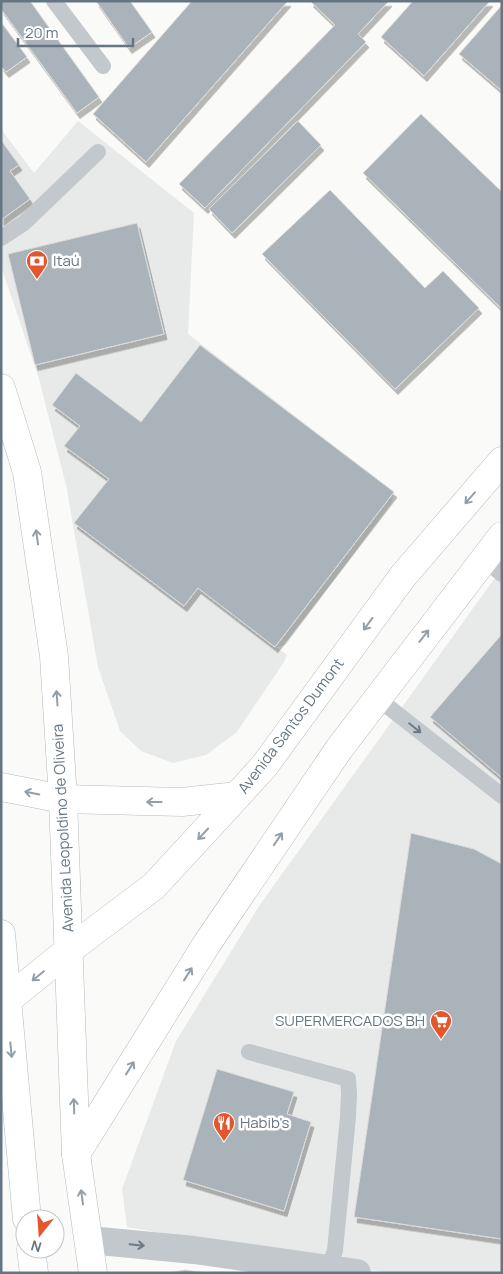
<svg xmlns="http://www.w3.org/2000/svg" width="503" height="1274" font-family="Manrope,sans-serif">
  <defs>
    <filter id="shadow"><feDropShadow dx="3" dy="5.5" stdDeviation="0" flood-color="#0004"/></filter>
  </defs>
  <rect width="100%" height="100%" fill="#fafaf8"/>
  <g fill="#e8e9e9">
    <polygon points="78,121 194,213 188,334 394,492 392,502 286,645 276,647 287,655 284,662 236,733 206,755 173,763 141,751 120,731 98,667 66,485 39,379 1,266 1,129 34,173"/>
    <polygon points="502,568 502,1273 388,1273 127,1227 122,1189 176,1041 259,906"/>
  </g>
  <g fill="#aab3b9" stroke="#dcdcda" filter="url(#shadow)">
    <polygon points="1,1 30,1 99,97 77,113 1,9"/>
    <polygon points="96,1 130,1 152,32 129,48"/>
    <polygon points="192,1 288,1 146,162 93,114"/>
    <polygon points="310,1 389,1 358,34 366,42 205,208 179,184 335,25"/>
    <polygon points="413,1 490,1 424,76 381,37"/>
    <polygon points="502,5 502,91 459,54"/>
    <polygon points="1,22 27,57 6,72 1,66"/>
    <polygon points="421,114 502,192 502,309 363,173"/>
    <polygon points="298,121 321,145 232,233 209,209"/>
    <polygon points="1,140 19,165 10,171 30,199 1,220"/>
    <polygon points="330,190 425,288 443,271 479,308 395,389 262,254"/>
    <polygon points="137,223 164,334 35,365 8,254"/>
    <polygon points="200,345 394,492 275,647 198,588 184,606 74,523 109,479 64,446 80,426 52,405 76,373 141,422"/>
    <polygon points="502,634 502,778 430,717"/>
    <polygon points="411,833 474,849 502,864 502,1239 354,1217"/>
    <polygon points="217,1069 294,1092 287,1114 311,1122 284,1211 183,1180"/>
    <polygon points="185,1270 207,1273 168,1273"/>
  </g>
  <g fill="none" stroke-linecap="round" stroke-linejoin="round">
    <g stroke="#b3babf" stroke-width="29">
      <polyline id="secondary" points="1,787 63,799"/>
    </g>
    <g stroke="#b5babe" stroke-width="29">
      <g id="primary">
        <polyline points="1,388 27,472 54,656 63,799 76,1154 93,1273"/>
        <polyline points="63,799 182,802 237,796"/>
        <polyline points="1,934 27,1219"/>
        <polyline points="6,1001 69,950 154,886 237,796 265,765 403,576 502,461"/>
        <polyline points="76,1154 206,945 339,749 502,536"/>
        <polyline points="31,1249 34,1273"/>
      </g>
    </g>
    <g stroke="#c3c8cc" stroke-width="16">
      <polyline points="54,1 103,66"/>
      <polyline points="1,238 24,223 98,152"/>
      <polyline points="484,559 502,574"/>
      <polyline points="377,698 502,796"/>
      <polyline points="249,1052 348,1079 349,1093 348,1117 335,1250 329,1269"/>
    </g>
    <polyline stroke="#c3c8cc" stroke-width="28" points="89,1240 194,1250 357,1273"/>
    <use href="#secondary" stroke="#fff" stroke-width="28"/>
    <use href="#primary" stroke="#fff" stroke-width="28"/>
  </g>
  <defs><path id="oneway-shaft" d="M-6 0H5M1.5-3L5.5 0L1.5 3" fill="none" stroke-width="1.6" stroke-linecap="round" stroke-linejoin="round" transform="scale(1.25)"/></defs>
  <g stroke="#939fa8">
    <use href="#oneway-shaft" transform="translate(470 498) rotate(131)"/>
    <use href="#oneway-shaft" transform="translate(37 537) rotate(-98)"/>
    <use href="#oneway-shaft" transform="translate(368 624) rotate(126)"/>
    <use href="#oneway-shaft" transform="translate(424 636) rotate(-52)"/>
    <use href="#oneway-shaft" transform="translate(57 698) rotate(-94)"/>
    <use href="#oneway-shaft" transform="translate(32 793) rotate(-169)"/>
    <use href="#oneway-shaft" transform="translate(154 802) rotate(-180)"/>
    <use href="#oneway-shaft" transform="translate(203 834) rotate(133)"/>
    <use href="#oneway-shaft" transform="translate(278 839) rotate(-56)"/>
    <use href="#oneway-shaft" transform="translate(188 974) rotate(-58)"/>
    <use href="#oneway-shaft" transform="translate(38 976) rotate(141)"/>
    <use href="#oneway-shaft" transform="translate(11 1050) rotate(85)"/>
    <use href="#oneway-shaft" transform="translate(130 1068) rotate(-58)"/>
    <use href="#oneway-shaft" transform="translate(74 1106) rotate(-92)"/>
    <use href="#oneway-shaft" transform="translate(82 1197) rotate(-98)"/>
  </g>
  <g stroke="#6a7a87">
    <use href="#oneway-shaft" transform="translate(415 728) rotate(39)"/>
    <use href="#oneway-shaft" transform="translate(137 1245) rotate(6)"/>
  </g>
  <defs>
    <g id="bank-pin" transform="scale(1.125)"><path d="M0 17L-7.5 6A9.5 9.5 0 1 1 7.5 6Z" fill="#e4572e" stroke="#fff"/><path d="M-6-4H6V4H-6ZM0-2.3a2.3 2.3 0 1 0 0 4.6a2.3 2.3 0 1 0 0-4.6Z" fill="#fff"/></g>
    <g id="supermarket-pin" transform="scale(1.125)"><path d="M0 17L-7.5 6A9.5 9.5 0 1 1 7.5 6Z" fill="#e4572e" stroke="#fff"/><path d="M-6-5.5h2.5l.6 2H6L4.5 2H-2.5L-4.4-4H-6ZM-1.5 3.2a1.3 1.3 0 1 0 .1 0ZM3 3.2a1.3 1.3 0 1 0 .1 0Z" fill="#fff"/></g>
    <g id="restaurant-pin" transform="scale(1.125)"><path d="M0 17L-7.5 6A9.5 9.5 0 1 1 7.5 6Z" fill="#e4572e" stroke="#fff"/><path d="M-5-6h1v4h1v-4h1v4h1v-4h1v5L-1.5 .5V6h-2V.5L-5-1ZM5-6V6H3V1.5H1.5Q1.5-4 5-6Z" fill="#fff"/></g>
  </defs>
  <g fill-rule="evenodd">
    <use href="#bank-pin" x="37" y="261"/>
    <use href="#supermarket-pin" x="441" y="1021"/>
    <use href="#restaurant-pin" x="224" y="1123"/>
  </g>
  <g text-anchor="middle" stroke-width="5" stroke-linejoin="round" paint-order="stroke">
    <g font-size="15" fill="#657683" stroke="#fff" text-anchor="start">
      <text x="53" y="266">Itaú</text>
      <text x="425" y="1026" text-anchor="end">SUPERMERCADOS BH</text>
      <text x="240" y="1128">Habib's</text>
    </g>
    <g font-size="15" fill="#657683" stroke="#fff">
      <text transform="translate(291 726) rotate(-53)" y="5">Avenida Santos Dumont</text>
      <text transform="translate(63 828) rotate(-93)" y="5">Avenida Leopoldino de Oliveira</text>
    </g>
  </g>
  <rect width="503" height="1274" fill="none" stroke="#657683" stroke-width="5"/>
  <g transform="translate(40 1234) rotate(197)"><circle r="24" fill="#ffffff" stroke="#c1c8cd"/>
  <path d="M0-4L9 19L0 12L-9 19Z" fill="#e4572e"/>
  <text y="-8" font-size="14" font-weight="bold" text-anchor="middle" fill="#657683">N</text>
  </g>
  <path d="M18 38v8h115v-8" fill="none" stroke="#657683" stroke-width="2.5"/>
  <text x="25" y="38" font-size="15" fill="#657683" stroke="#ffffff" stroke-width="4" paint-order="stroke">20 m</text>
</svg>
